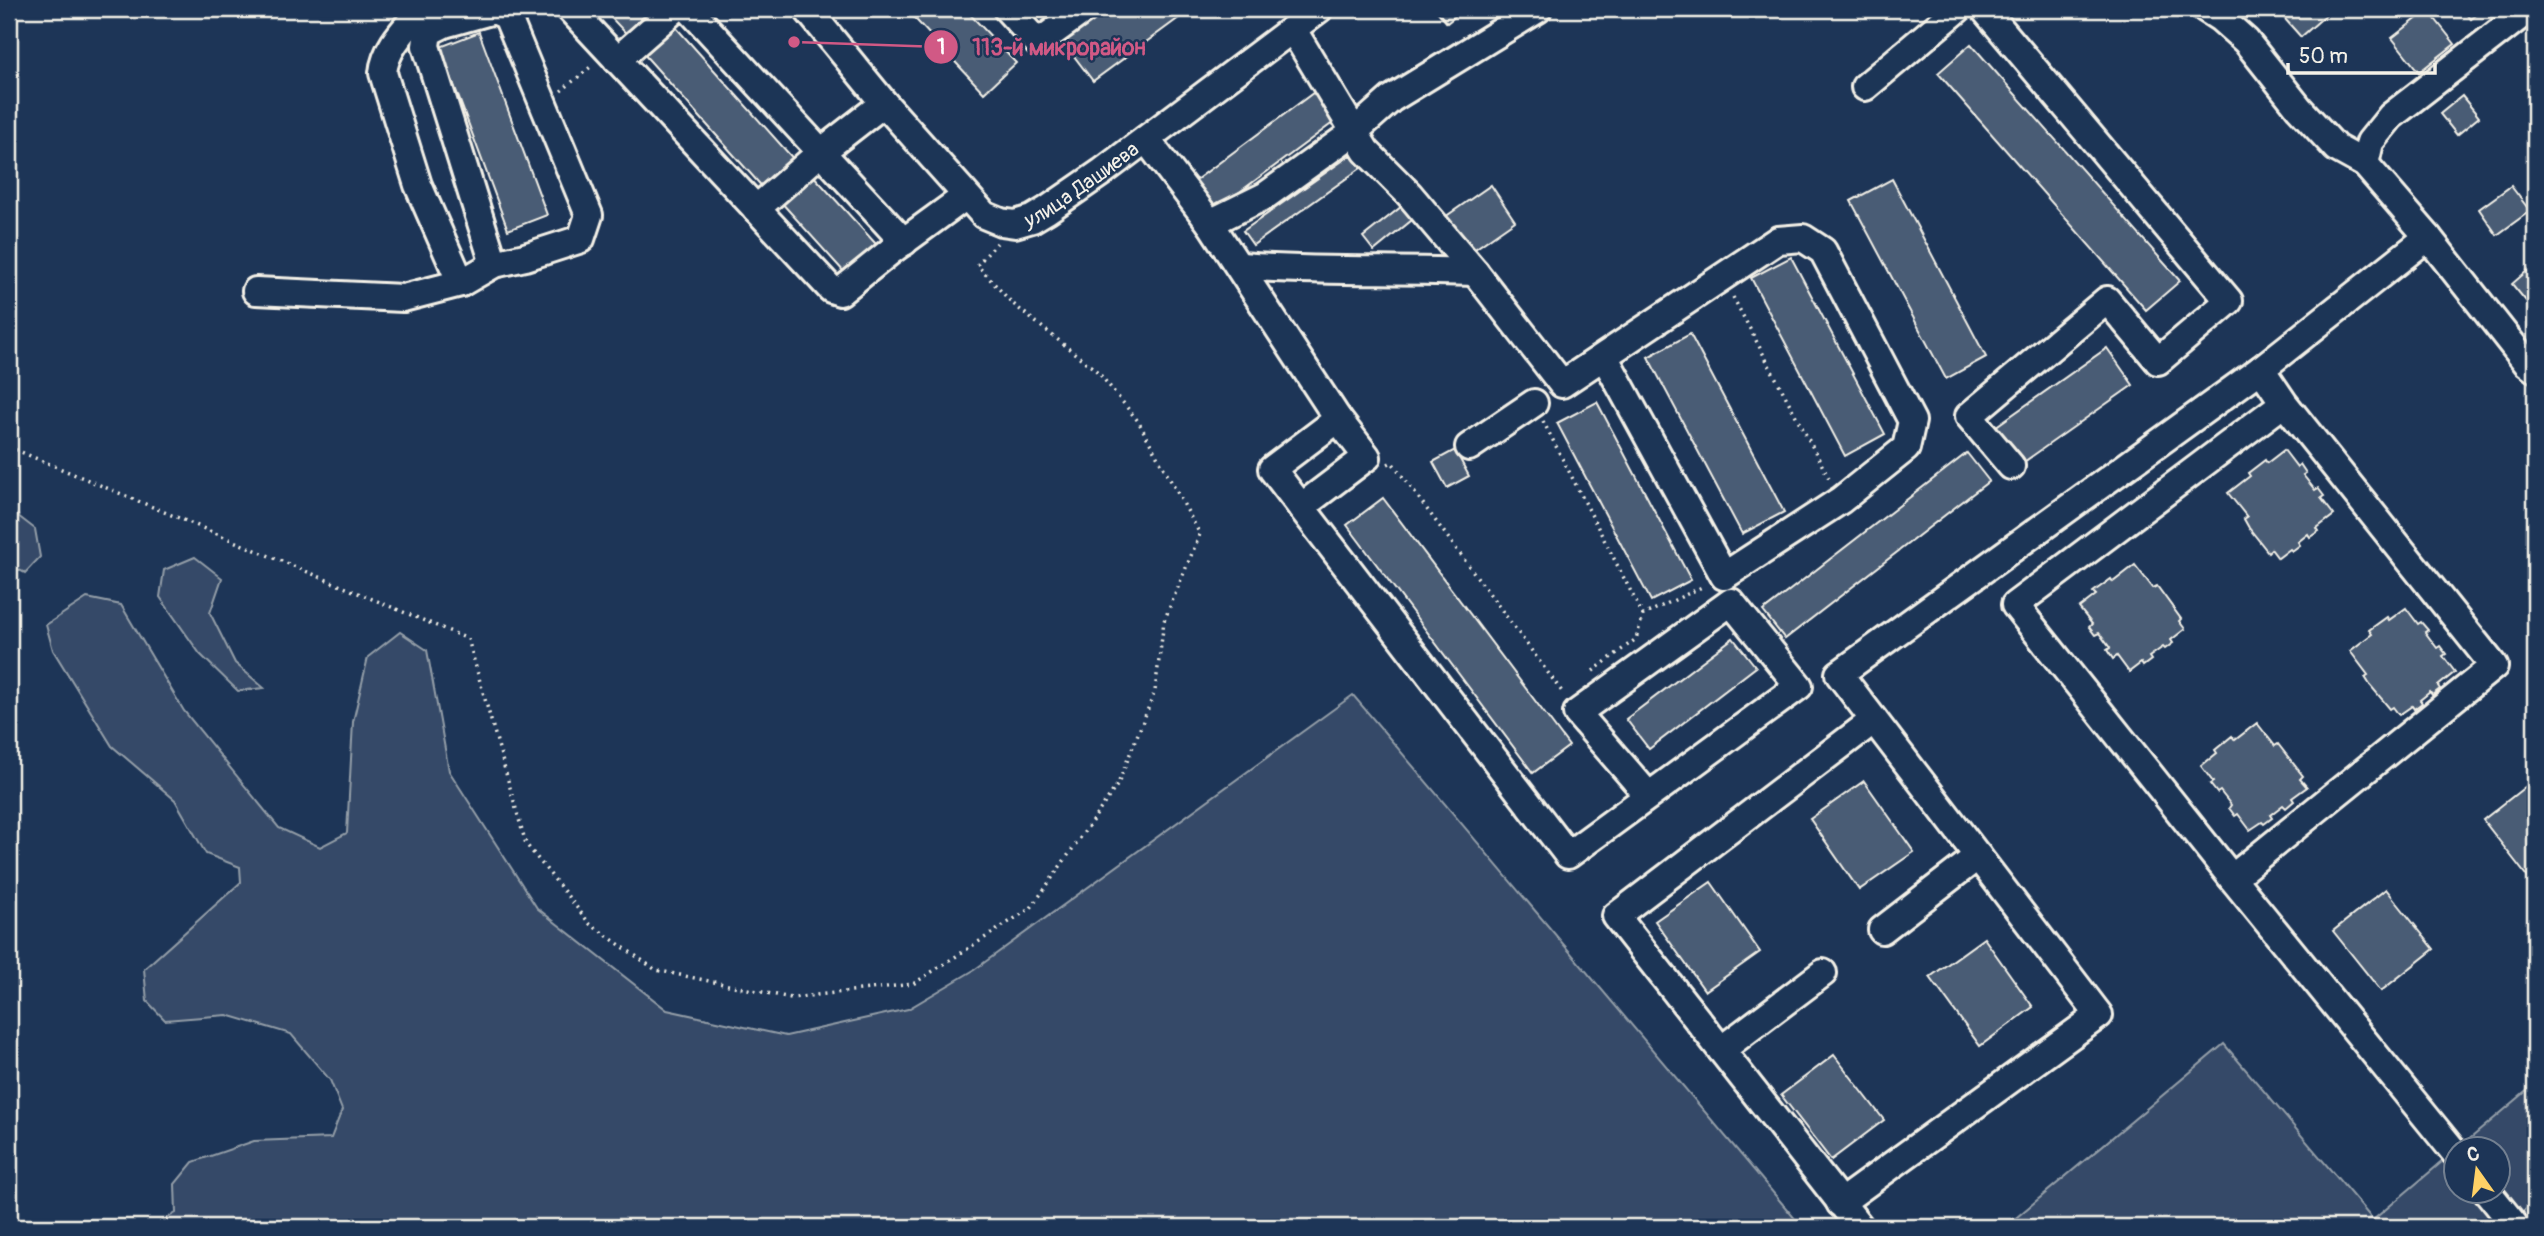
<svg xmlns="http://www.w3.org/2000/svg" width="2544" height="1236" font-family="Pangolin,sans-serif">
  <rect width="100%" height="100%" fill="#1d3557"/>
  <filter id="ink" filterUnits="userSpaceOnUse"><feTurbulence type="fractalNoise" baseFrequency=".0143" numOctaves="2"/><feDisplacementMap in="SourceGraphic" scale="14" xChannelSelector="R" yChannelSelector="G"/><feConvolveMatrix kernelMatrix="1 2 1 2 8 2 1 2 1" color-interpolation-filters="sRGB"/></filter>
  <g filter="url(#ink)">
    <g fill="#354a67" stroke="#949ea8" stroke-width="2">
      <polygon points="9,509 35,529 40,557 25,573 9,565"/>
      <polygon points="195,557 222,578 210,613 235,663 264,688 238,691 200,654 160,597 164,570"/>
      <polygon points="87,598 121,605 184,711 279,828 320,847 347,833 353,722 368,657 400,632 427,650 449,771 537,908 667,1010 786,1036 908,1009 974,970 1353,695 1802,1227 151,1227 176,1213 175,1184 193,1162 254,1141 331,1138 342,1110 330,1080 291,1034 227,1015 165,1020 147,1001 144,969 241,882 240,867 206,854 175,800 112,746 53,650 46,625"/>
      <polygon points="2224,1044 2373,1220 2456,1150 2456,1190 2498,1190 2498,1148 2459,1148 2535,1084 2535,1202 2503,1227 2005,1227"/>
    </g>
    <g fill="#485b74" stroke="#f4f1e8" stroke-width="2">
      <polygon points="603,9 660,9 635,43"/>
      <polygon points="906,9 965,9 1016,63 984,93"/>
      <polygon points="1102,9 1191,9 1093,81 1061,39"/>
      <polygon points="1439,9 1464,9 1447,23 1437,11"/>
      <polygon points="2279,9 2324,9 2328,13 2301,37 2277,10"/>
      <polygon points="2463,9 2484,9 2471,19"/>
      <polygon points="2428,10 2455,44 2419,72 2392,38"/>
      <polygon points="673,24 797,163 766,191 642,52"/>
      <polygon points="479,32 547,215 508,230 440,47"/>
      <polygon points="1971,44 2180,281 2146,310 1938,73"/>
      <polygon points="1317,90 1338,119 1214,211 1192,183"/>
      <polygon points="2462,96 2479,117 2457,135 2440,114"/>
      <polygon points="1355,152 1365,165 1253,245 1243,231"/>
      <polygon points="811,173 876,244 845,273 780,201"/>
      <polygon points="1892,179 1986,357 1946,379 1851,201"/>
      <polygon points="1491,185 1515,221 1469,253 1445,217"/>
      <polygon points="2511,186 2530,211 2497,235 2479,209"/>
      <polygon points="1401,207 1412,220 1374,251 1363,237"/>
      <polygon points="1791,257 1885,434 1845,456 1751,278"/>
      <polygon points="2535,264 2535,294 2526,301 2512,284"/>
      <polygon points="1690,334 1784,512 1742,534 1648,357"/>
      <polygon points="2107,348 2133,385 2021,464 1995,427"/>
      <polygon points="1597,402 1691,580 1651,601 1557,423"/>
      <polygon points="1455,450 1469,476 1447,488 1433,462"/>
      <polygon points="2284,450 2297,467 2300,464 2306,473 2303,475 2315,490 2318,488 2324,496 2321,498 2334,515 2317,528 2319,531 2310,537 2308,534 2298,542 2300,545 2292,551 2290,549 2278,558 2271,549 2268,552 2249,528 2244,519 2247,517 2228,493 2250,476 2248,473 2265,460 2267,463"/>
      <polygon points="1967,453 1989,481 1785,639 1763,611"/>
      <polygon points="1383,498 1569,746 1533,773 1347,525"/>
      <polygon points="2135,565 2153,588 2157,586 2181,619 2179,621 2185,629 2171,640 2173,643 2165,649 2163,647 2149,657 2151,660 2143,666 2141,663 2129,672 2117,656 2113,659 2107,650 2110,648 2099,633 2095,635 2089,627 2092,624 2079,608 2096,595 2093,592 2111,579 2113,582"/>
      <polygon points="2406,608 2418,624 2421,622 2428,630 2425,632 2437,648 2440,646 2446,654 2443,656 2455,672 2438,686 2440,689 2432,695 2430,692 2420,700 2422,703 2414,709 2412,706 2399,715 2393,707 2390,709 2370,685 2365,677 2368,675 2350,651 2372,634 2369,630 2387,617 2389,620"/>
      <polygon points="1733,638 1756,667 1649,749 1626,719"/>
      <polygon points="2257,723 2275,746 2278,744 2303,776 2300,779 2307,787 2292,798 2294,801 2286,808 2283,805 2270,815 2272,818 2264,824 2262,822 2250,830 2238,814 2235,816 2229,808 2231,805 2220,791 2217,793 2210,784 2213,782 2201,766 2217,753 2215,750 2232,736 2235,740"/>
      <polygon points="2535,779 2535,875 2529,879 2483,820"/>
      <polygon points="1864,781 1914,852 1859,890 1810,819"/>
      <polygon points="1711,882 1760,952 1705,991 1655,921"/>
      <polygon points="2386,889 2434,949 2381,991 2333,931"/>
      <polygon points="1984,938 2033,1007 1980,1046 1930,977"/>
      <polygon points="1834,1055 1884,1120 1831,1160 1781,1095"/>
    </g>
    <g fill="none" stroke-linecap="round" stroke-linejoin="round">
      <g stroke="#f4f1e8" stroke-width="32">
        <g id="minor">
          <path d="M422 9C406 28 385 48 383 73L418 185 461 283"/>
          <polyline points="570,9 831,289 840,292 892,250 966,196"/>
          <polyline points="689,9 904,242"/>
          <path id="s1" d="M807 9 884 103 984 215 1001 222 1015 224 1032 219 1047 210 1102 172 1319 9"/>
          <polyline points="1007,9 1038,43 1085,9"/>
          <polyline points="1984,9 2229,301 2158,361 2107,300 1969,416 2011,466"/>
          <polyline points="2206,9 2220,18 2246,41 2299,108 2336,148 2365,164 2428,237 2527,363 2535,369"/>
          <polyline points="1293,30 1366,151 1409,194 1475,272 1562,384 1604,356 1724,576 1841,500 1906,448 1912,421 1823,251 1803,238 1778,240 1604,356"/>
          <polyline points="617,60 675,9"/>
          <polyline points="1865,87 1958,9"/>
          <polyline points="1146,139 1210,223 1338,419 1367,457 1301,507"/>
          <polyline points="2365,164 2370,142 2391,116 2529,9"/>
          <polyline points="756,209 821,152 884,103"/>
          <polyline points="1210,223 1265,196 1354,132 1391,99 1538,9"/>
          <path d="M1239 266C1318 272 1396 269 1475 272"/>
          <polyline points="256,291 403,298 461,283 494,264 525,257 581,239 589,215 507,16 494,10 444,24 428,32 426,46 494,264"/>
          <polyline points="2284,403 2015,605 2232,878 2494,666 2284,403 2261,369 2428,237"/>
          <polyline points="1338,419 1272,469 1568,855 1799,686 1731,602 1577,713 1648,795"/>
          <polyline points="1469,447 1534,403"/>
          <polyline points="2232,878 2456,1154"/>
          <polyline points="1882,930 1978,856"/>
          <polyline points="1721,1050 1823,973"/>
          <polyline points="2486,1190 2516,1227"/>
          <polyline points="1840,1203 2099,1015 1839,674 2261,369"/>
          <polyline points="1860,1227 1616,916 1874,720"/>
        </g>
      </g>
      <g stroke="#f4f1e8" stroke-width="3.5" stroke-dasharray="2 5" stroke-linecap="butt">
        <polyline points="561,91 593,65"/>
        <polyline points="1733,297 1831,482"/>
        <polyline points="1543,421 1643,615 1704,586"/>
        <polyline points="9,447 468,639 526,844 590,924 656,970 791,998 913,984 1031,908 1118,784 1155,691 1164,621 1200,534 1138,421 1098,372 1012,303 977,265 997,243"/>
        <polyline points="1388,464 1392,462 1563,693"/>
        <polyline points="1593,671 1636,639 1643,615"/>
      </g>
      <use href="#minor" stroke="#1d3557" stroke-width="26"/>
    </g>
  </g>
  <g text-anchor="middle" stroke-width="5" stroke-linejoin="round" paint-order="stroke">
    <g font-size="21" fill="#f4f1e8" stroke="#1d3557">
      <text dy="7" stroke="none"><textPath href="#s1" startOffset="382">улица Дашиева</textPath></text>
    </g>
  </g>
  <path fill="none" stroke="#d15985" stroke-width="2.5" d="M794 42L941 47"/>
  <g fill="#d15985" stroke="#1d3557" stroke-width="2.5">
    <circle cx="794" cy="42" r="7"/>
    <circle cx="941" cy="47" r="18"/>
  </g>
  <g font-size="21" text-anchor="middle" font-weight="bold" fill="#fff">
    <text x="941" y="54">1</text>
  </g>
  <g font-size="23" text-anchor="middle" font-weight="bold" fill="#d15985" stroke="#1d3557" stroke-width="5" stroke-linejoin="round" paint-order="stroke">
    <text x="1059" y="55">113-й микрорайон</text>
  </g>
  <rect width="2544" height="1236" fill="none" stroke="#1d3557" stroke-width="35"/>
  <rect x="18" y="18" width="2509" height="1201" fill="none" stroke="#f4f1e8" stroke-width="2.5" filter="url(#ink)"/>
  <g transform="translate(2477 1170) rotate(346)"><circle r="33" fill="#1d3557" stroke="#738091" stroke-width="2"/>
  <path d="M0-5L12 26L0 18L-12 26Z" fill="#ffd166"/>
  <text y="-10" font-size="19" font-weight="bold" text-anchor="middle" fill="#f4f1e8">С</text>
  </g>
  <path d="M2288 63v10h147v-10" fill="none" stroke="#f4f1e8" stroke-width="3.5"/>
  <text x="2299" y="63" font-size="21" fill="#f4f1e8" stroke="#1d3557" stroke-width="5" paint-order="stroke">50 m</text>
</svg>
